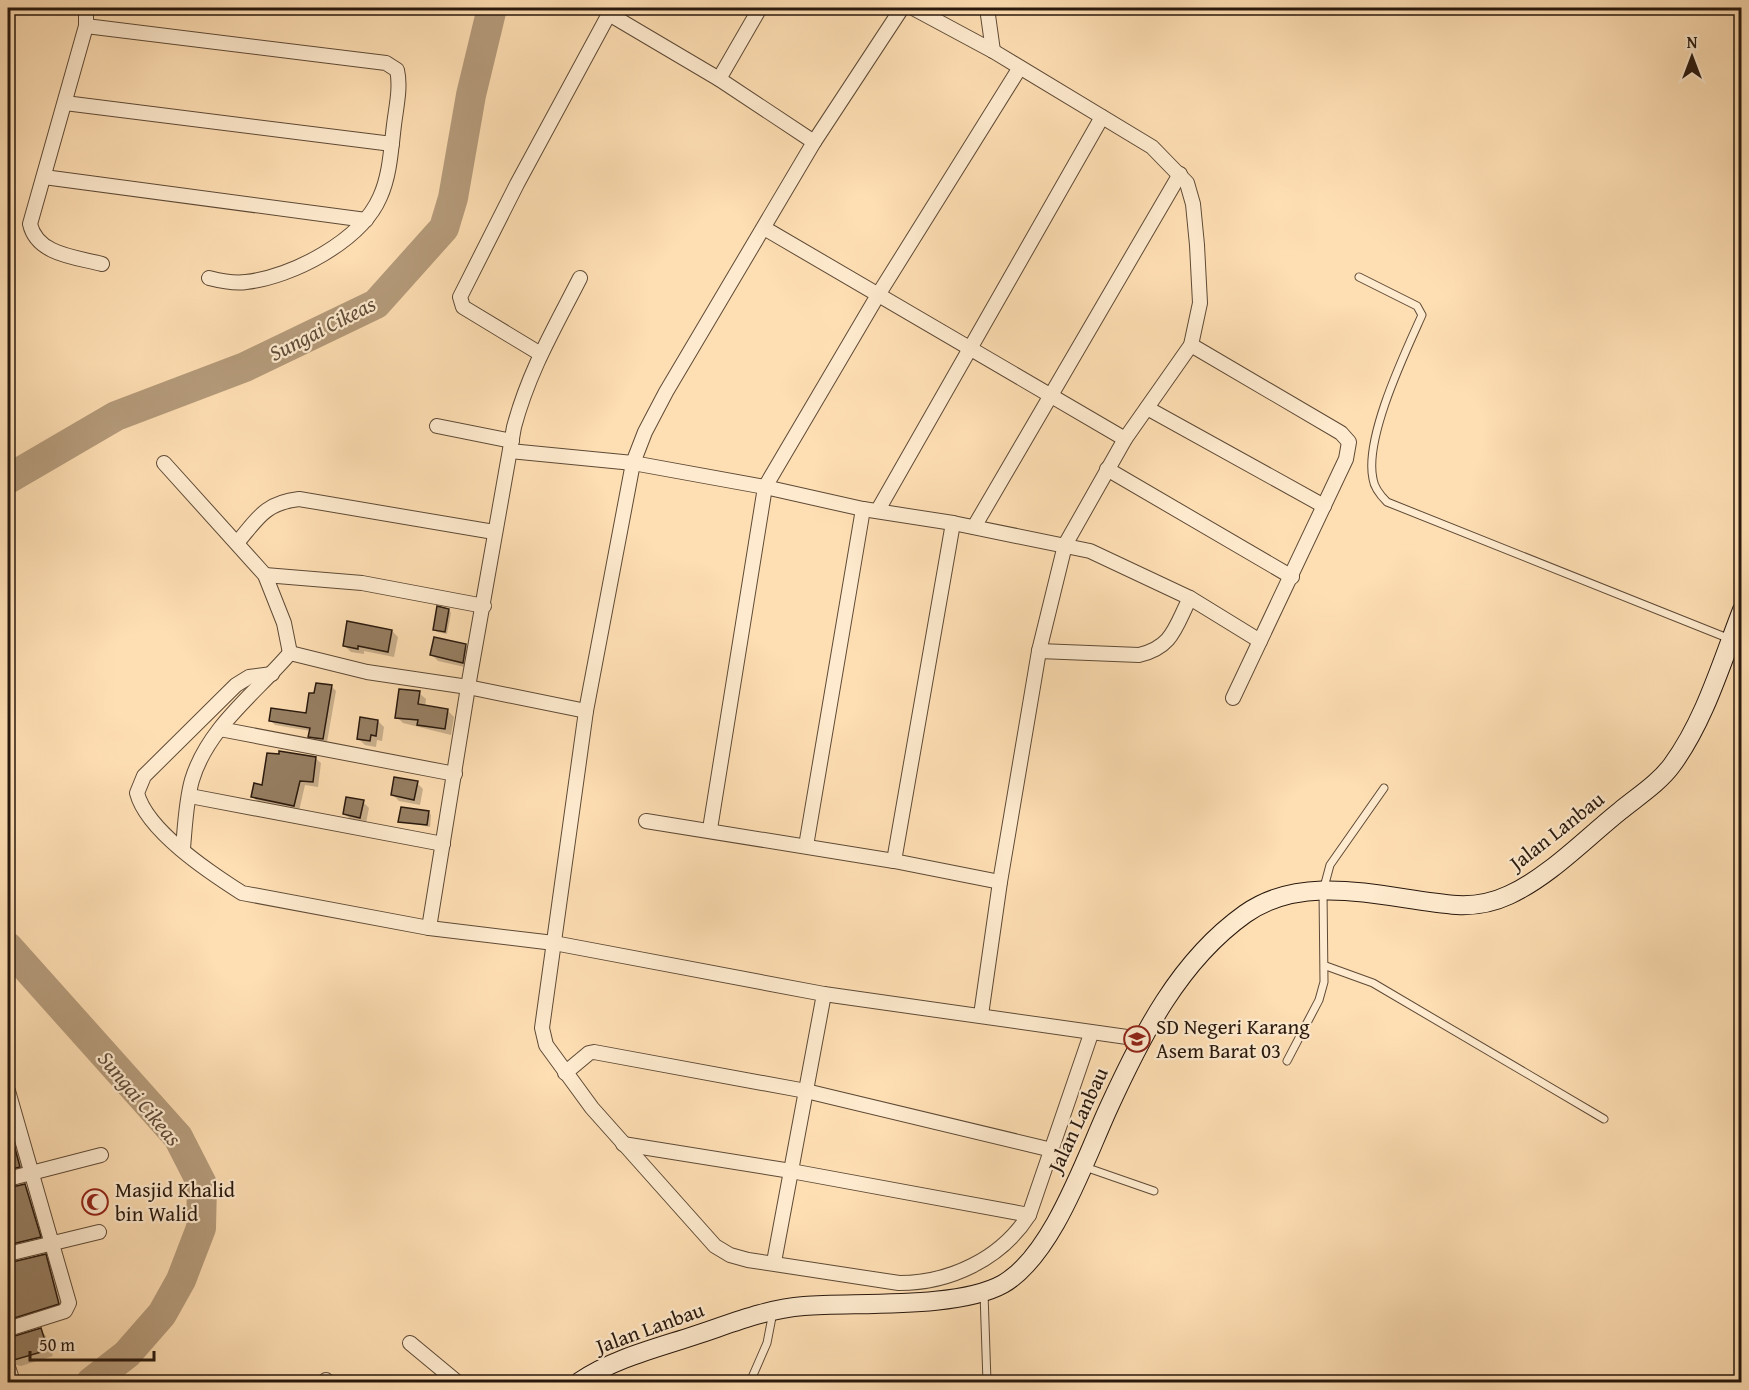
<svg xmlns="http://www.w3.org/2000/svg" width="1749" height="1390" font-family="'Gentium Book Plus',serif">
  <rect width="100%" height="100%" fill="#fedeb3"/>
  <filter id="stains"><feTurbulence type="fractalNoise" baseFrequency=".00333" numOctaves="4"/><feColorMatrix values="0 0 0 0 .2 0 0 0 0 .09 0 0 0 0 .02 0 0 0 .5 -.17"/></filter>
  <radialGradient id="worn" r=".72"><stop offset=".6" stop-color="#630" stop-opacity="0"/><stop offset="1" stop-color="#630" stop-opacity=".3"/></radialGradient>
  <g fill="#0003">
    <polygon points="449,610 451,613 447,634 437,632 434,629"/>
    <polygon points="392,631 398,637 394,657 364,651 364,654 351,652 345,646"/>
    <polygon points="466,646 472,652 469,668 438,661 432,655"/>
    <polygon points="332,687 336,691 327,742 314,740 309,736 311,731 275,725 271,721 307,715"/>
    <polygon points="419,693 426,699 425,707 447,710 454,717 451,735 403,723 397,717"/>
    <polygon points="378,721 384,727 382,741 377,740 376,747 365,745 359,739"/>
    <polygon points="315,758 321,763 318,787 305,785 299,811 258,802 253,797 264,787"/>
    <polygon points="417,783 423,789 420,805 399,801 393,795"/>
    <polygon points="363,802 369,808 366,823 351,820 345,814"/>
    <polygon points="428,812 431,815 430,827 399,821"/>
    <polygon points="8,1109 26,1173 8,1180"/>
    <polygon points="25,1185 31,1192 46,1243 8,1255 8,1189"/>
    <polygon points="45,1256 51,1262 65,1308 8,1333 8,1263"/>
    <polygon points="40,1330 46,1336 53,1356 21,1366 12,1364 8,1369 8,1339"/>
  </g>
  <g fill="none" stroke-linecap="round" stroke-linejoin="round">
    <g stroke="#b59b7b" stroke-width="30">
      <polyline points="8,479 116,416 245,367 376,304 444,228 453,198 471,95 492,8"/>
      <polyline points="8,947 178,1137 202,1184 201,1228 181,1280 162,1314 127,1354 91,1382"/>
    </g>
  </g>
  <g fill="#977f63" stroke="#28180d" stroke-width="1.5">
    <polygon points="437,606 449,609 445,632 433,630"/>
    <polygon points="347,621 392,630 388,652 358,646 358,649 343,646"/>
    <polygon points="434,637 466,644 463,663 430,655"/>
    <polygon points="316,683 332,685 323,739 308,737 310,728 269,721 271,708 306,713 309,693 314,693"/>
    <polygon points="399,689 420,691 418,704 448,709 445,729 417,725 418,720 395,718"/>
    <polygon points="360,717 378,720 376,736 371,735 370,741 357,739"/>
    <polygon points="279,751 316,757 313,782 300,781 294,806 251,797 254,783 262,785 267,753 279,754"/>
    <polygon points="394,777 418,781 414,800 391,795"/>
    <polygon points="346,797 364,800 360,818 343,814"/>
    <polygon points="401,807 429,811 427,825 398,822"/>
    <polygon points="8,1122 20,1167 8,1170"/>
    <polygon points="25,1184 41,1237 8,1245 8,1188"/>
    <polygon points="46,1254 59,1304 8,1320 8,1263"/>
    <polygon points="41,1328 48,1350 14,1360 8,1358 8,1338"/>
  </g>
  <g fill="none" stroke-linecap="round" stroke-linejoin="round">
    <g stroke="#5e4a36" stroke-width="9">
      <g id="lane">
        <path d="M1359 277 1417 306 1422 315C1405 353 1364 438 1373 479 1374 487 1381 496 1387 502L1730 639"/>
        <polyline points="1326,966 1373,983 1604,1119"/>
        <polyline points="1287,1061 1319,1000 1324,982 1323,891 1330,865 1384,788"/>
        <polyline points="1085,1167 1154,1191"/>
        <polyline points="984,1293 987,1382"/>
        <polyline points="750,1382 767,1343 773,1312"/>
      </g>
    </g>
    <g stroke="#5e4a36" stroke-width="16">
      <g id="street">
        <path d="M86 8V26L30 224C37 255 76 257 102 264"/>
        <path d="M902 8 814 142 666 392 645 432 633 463 586 711 542 1028 546 1045 592 1108 715 1246 730 1255 748 1260 899 1283C950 1283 1001 1259 1029 1215L1091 1034"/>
        <polyline points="913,8 993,51 1152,147 1187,183 1193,204 1197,245 1200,303 1191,345 1125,439 1065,545 1039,651 1000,882 981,1015"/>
        <polyline points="987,8 993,51"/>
        <path d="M86 26 386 63 397 70C401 87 396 108 394 125 391 149 390 175 380 197 361 241 292 277 246 282 234 284 221 281 209 278"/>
        <polyline points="719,79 760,8"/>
        <polyline points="65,103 392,144"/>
        <polyline points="44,177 366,220"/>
        <polyline points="764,228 1125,439"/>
        <polyline points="1191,345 1341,433 1349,442 1346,459 1233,698"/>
        <polyline points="539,353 463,307 460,297 517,184 609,14 719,79 814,142"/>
        <polyline points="1147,408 1324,506"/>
        <polyline points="437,426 512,441"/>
        <polyline points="510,451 633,463 765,487 863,509 953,523 1090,551 1190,598 1260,641"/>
        <polyline points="164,463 265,575 284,623 290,653"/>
        <polyline points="1107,469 1292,577"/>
        <polyline points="878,510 1102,117"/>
        <polyline points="974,527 1180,174"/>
        <path d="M237 543C258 518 265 503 299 499L494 532"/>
        <polyline points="265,575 362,583 484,606"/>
        <path d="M1039 651 1139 655C1173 647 1175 627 1190 598"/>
        <polyline points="290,653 367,672 468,687 586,711"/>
        <path d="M272 674 249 677 236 685 144 776 137 793C147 831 209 872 242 893L429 928 554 943 824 994 1141 1039"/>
        <polyline points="220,729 455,774"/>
        <polyline points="190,796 443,844"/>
        <polyline points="646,821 894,861 1000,882"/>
        <polyline points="710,829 765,487 878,295 1019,69"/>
        <polyline points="806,846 863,509"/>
        <path d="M183 848C185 826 186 801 192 780 208 727 256 693 290 653"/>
        <polyline points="894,861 953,523"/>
        <path d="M429 928 468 687 514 427C529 371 554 329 580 278"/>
        <polyline points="565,1073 589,1053 594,1052 806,1091 1052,1150"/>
        <polyline points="8,1091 69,1303 65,1311 8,1329"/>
        <polyline points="623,1144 791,1171 1029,1215"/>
        <polyline points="8,1179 101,1155"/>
        <polyline points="8,1254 99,1232"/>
        <polyline points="774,1262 824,994"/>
        <polyline points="410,1343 457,1382"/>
        <polyline points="8,1367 13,1382"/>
        <polyline points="324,1382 326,1380"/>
      </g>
    </g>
    <g stroke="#28180d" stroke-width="20">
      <path id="secondary" d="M579 1382C613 1359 653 1349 693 1336 730 1324 765 1309 804 1306 858 1302 958 1309 1003 1284 1053 1255 1085 1159 1109 1107 1142 1035 1179 961 1245 914 1307 870 1389 900 1457 905 1476 906 1492 903 1509 895 1550 876 1585 839 1620 811 1637 797 1659 783 1672 765 1705 720 1722 661 1742 610"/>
    </g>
    <use href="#lane" stroke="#feeace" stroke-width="7"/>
    <use href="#street" stroke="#feeace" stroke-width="14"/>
    <use href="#secondary" stroke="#feeace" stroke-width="18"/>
  </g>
  <defs>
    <g id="school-ring" transform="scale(1.35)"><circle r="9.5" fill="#feeace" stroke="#8f2418" stroke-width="1.5"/><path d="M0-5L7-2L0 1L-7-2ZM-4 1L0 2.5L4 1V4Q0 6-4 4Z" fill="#8f2418"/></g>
    <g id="mosque-ring" transform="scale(1.35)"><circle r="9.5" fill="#feeace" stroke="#8f2418" stroke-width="1.5"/><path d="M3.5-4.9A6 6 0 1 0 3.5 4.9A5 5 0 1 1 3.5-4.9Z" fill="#8f2418"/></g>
  </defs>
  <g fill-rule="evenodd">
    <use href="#school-ring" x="1137" y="1039"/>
    <use href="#mosque-ring" x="95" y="1202"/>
  </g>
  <g text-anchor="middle" stroke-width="4.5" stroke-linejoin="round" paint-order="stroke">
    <g font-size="21" fill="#28180d" stroke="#feeace">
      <text transform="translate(1557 831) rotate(-38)" y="7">Jalan Lanbau</text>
      <text transform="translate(1078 1120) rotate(-65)" y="7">Jalan Lanbau</text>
      <text transform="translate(650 1328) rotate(-20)" y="7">Jalan Lanbau</text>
    </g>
    <g font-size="21" fill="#28180d" stroke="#feeace" text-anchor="start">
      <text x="1156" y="1034">SD Negeri Karang<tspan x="1156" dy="24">Asem Barat 03</tspan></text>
      <text x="115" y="1197">Masjid Khalid<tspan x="115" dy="24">bin Walid</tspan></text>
    </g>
    <g font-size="22" font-style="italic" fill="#604c39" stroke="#feeace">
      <text transform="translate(322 328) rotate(-27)" y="8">Sungai Cikeas</text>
      <text transform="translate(140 1098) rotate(50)" y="8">Sungai Cikeas</text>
    </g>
  </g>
  <rect width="1749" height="1390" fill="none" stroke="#fedeb3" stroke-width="30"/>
  <rect x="9" y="9" width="1731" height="1372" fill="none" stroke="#28180d" stroke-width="3"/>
  <rect x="15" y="15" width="1719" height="1360" fill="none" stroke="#28180d" stroke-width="1.5"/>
  <g transform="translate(1692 57)" stroke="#feeace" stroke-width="4.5" paint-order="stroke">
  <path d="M0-4.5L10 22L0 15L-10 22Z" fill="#28180d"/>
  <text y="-9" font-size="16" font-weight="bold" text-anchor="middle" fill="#28180d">N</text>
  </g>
  <path d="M30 1351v9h124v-9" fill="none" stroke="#28180d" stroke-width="3"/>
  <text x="39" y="1351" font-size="18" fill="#28180d" stroke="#feeace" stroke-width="4.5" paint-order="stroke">50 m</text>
  <rect width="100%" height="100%" filter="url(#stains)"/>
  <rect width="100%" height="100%" fill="url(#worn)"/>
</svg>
